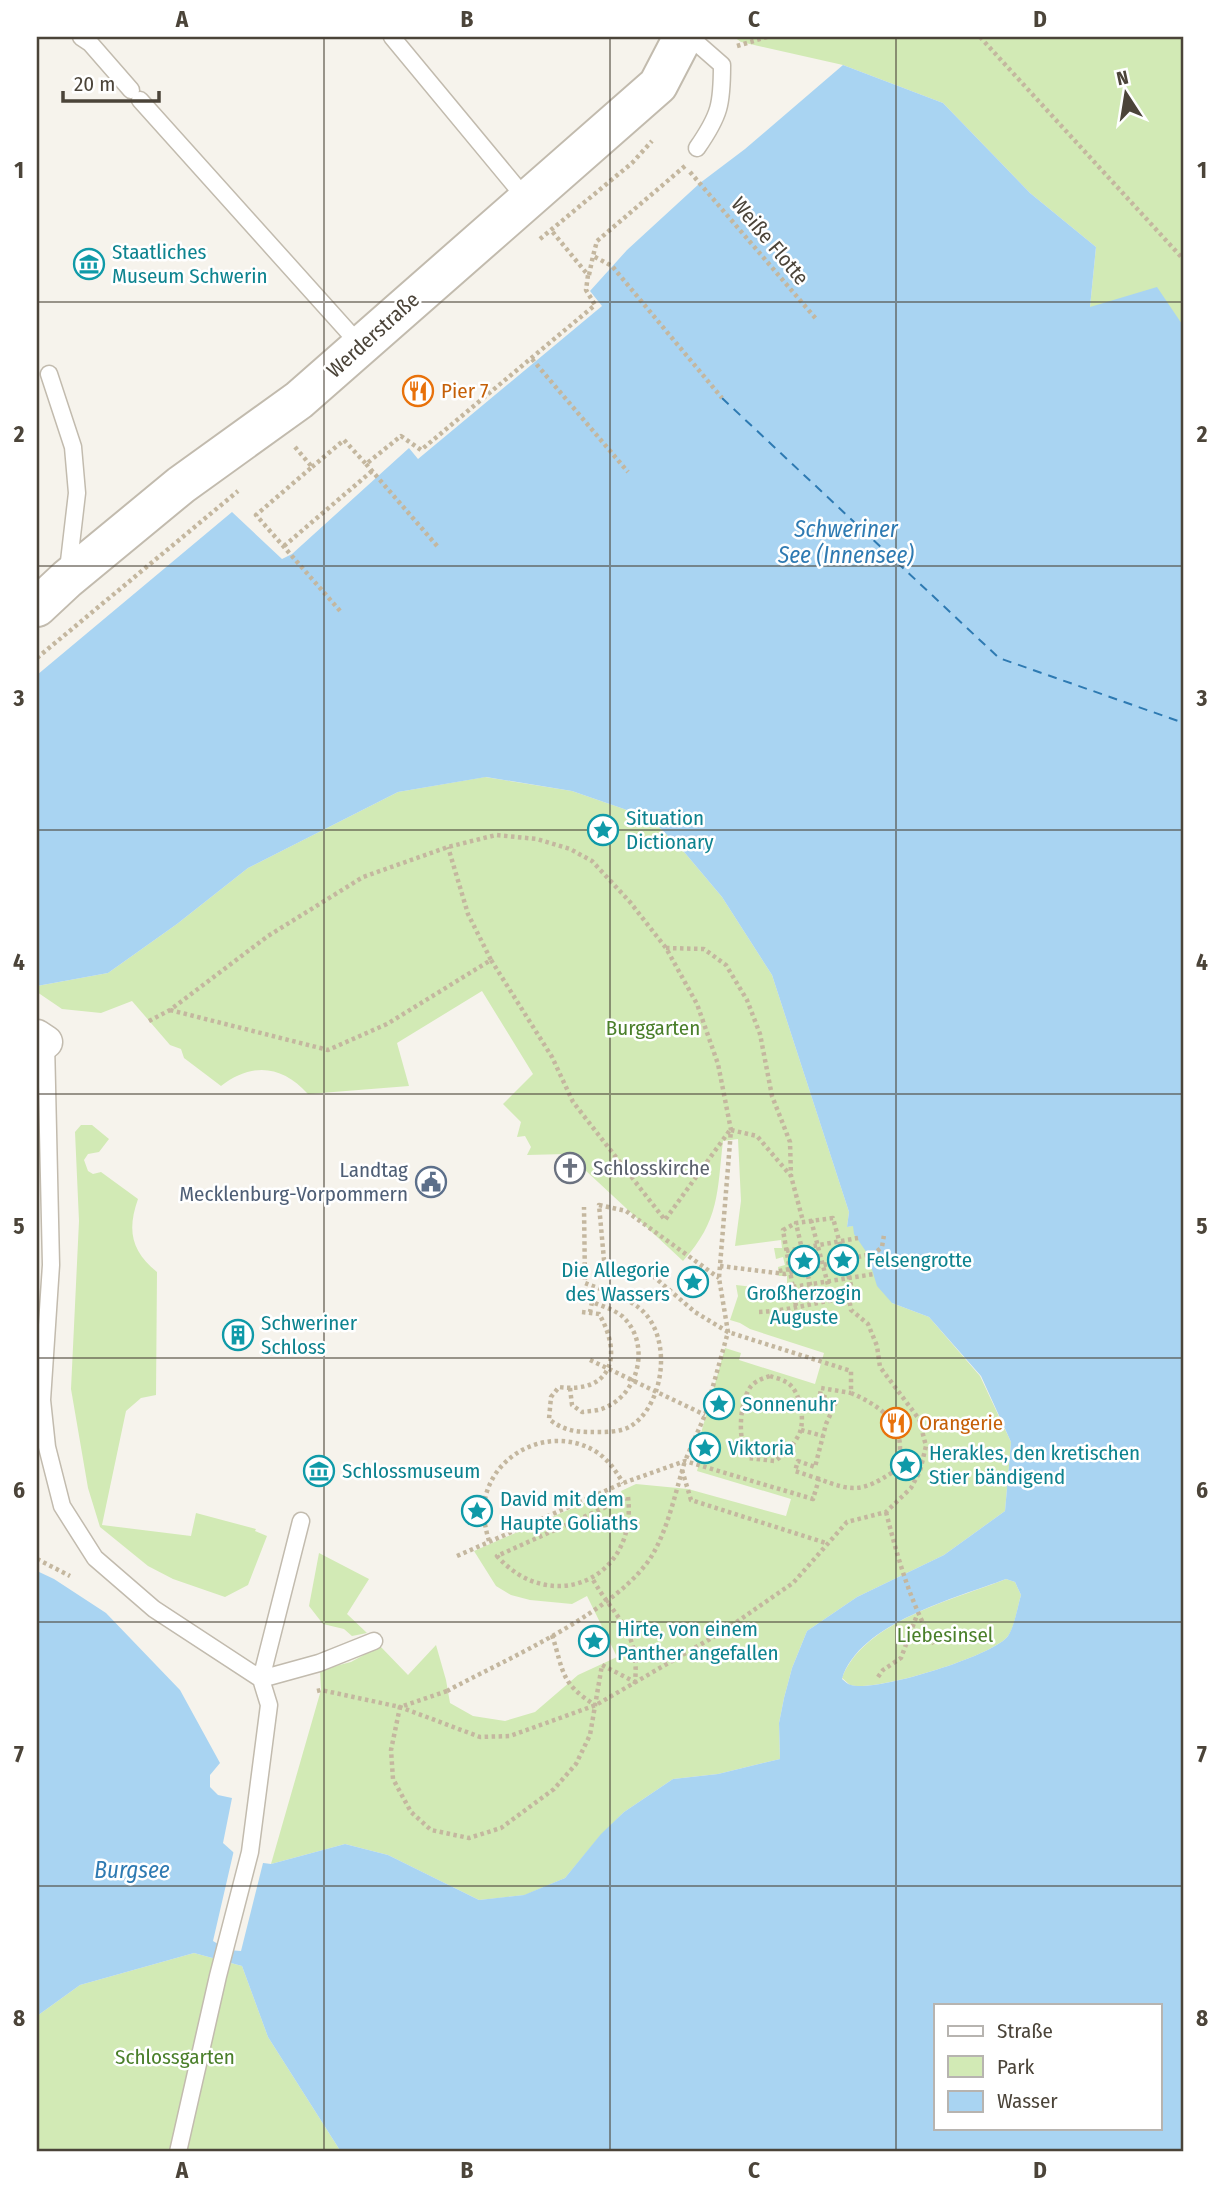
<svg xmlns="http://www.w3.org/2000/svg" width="1221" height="2189" font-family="'Fira Sans Condensed',sans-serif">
  <rect width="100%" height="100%" fill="#f6f3ec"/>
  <g fill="#d2eab5">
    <polygon points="734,37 1184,37 1184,327 1090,307 1096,247 1030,193 943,103 843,65 741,42"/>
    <path d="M485 777 572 791 650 818 685 853 722 897 772 975 849 1212 847 1227 888 1219 892 1303 929 1317 980 1376 1011 1442 1005 1511 944 1555 857 1597 807 1631 792 1668 784 1698 779 1723 780 1759 718 1774 673 1779 624 1812 601 1835 565 1878 525 1895 479 1900 388 1855 345 1844 271 1864 321 1690 320 1670 351 1662 380 1646 408 1675 436 1645 446 1680 450 1703 473 1716 505 1721 535 1712 578 1675 617 1657 587 1596 572 1604 530 1600 511 1595 496 1586 474 1551 607 1493 612 1501 623 1496 621 1491 636 1484 688 1489 786 1516 791 1499 697 1471 700 1460 694 1458 725 1348 741 1353 739 1360 815 1384 824 1353 750 1329 740 1323 730 1320 738 1296 736 1285 762 1288 783 1299 790 1298 789 1291H782L781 1285 787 1284V1276H779L778 1267 785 1265 783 1257 776 1259 774 1248H782L781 1240 735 1246 741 1201 738 1139 723 1141C717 1192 720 1220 683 1261L570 1156 566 1154 527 1155 531 1147 525 1136 517 1137 521 1122 503 1104 533 1074 482 991 397 1043 409 1086 308 1094C282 1065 252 1062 221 1086L184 1058 181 1049 170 1045 132 1001 101 1013 62 1009 37 992V986L108 973 177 924 248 868 398 792Z"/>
    <path d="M81 1125H92L109 1139 99 1152 88 1154 84 1160 88 1171 93 1174 101 1172 138 1199C127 1230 131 1251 157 1272L156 1395 141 1398 126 1411 102 1525 191 1536 196 1513 256 1529 255 1531 267 1536 248 1585 225 1597 173 1579 148 1566 100 1527 88 1488 71 1389 79 1221 75 1132Z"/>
    <polygon points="319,1553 369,1579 347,1614 367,1633 352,1636 344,1629 323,1624 309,1606"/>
    <path d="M1006 1579 1015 1582 1021 1595C1018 1605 1014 1629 1008 1636 994 1656 873 1693 850 1685 847 1683 845 1680 842 1678 864 1621 953 1600 1006 1579Z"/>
    <polygon points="194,1953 242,1966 268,2037 341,2152 37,2152 37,2016 80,1985"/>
  </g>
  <path fill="#a9d4f2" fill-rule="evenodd" d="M843 65 943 103 1030 193 1096 247 1090 307 1157 287 1184 327V2152H341L268 2037 242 1966 194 1953 80 1985 37 2016V1571L54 1579 106 1613 180 1690 220 1763 210 1775V1787L218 1795 232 1798 223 1843 242 1860 271 1864 345 1844 388 1855 479 1900 524 1895 565 1878 601 1834 624 1812 673 1779 718 1774 780 1759 779 1723 784 1698 792 1668 807 1631 857 1597 944 1555 1005 1511 1011 1442 981 1376 929 1317 892 1303 877 1286 867 1253 854 1234 853 1226 847 1227 849 1212 772 975 722 897 685 853 650 818 572 791 486 777 398 792 248 868 177 924 108 973 37 986V675L232 512 282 559 292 554 409 448 418 459 602 306 590 291 627 250 700 183 745 149ZM1006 1579 1015 1582 1021 1595C1018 1605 1014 1628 1008 1636 994 1656 873 1693 851 1685 847 1684 845 1681 842 1679 859 1623 956 1598 1006 1579ZM936 2005H1160V2128H936Z"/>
  <polygon fill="#f6f3ec" points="236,1849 243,1857 264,1859 241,1951 228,1950 213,1941 234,1850"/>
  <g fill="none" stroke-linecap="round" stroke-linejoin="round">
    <polyline stroke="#2e7ab2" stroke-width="2" stroke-dasharray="9 7" stroke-linecap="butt" points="722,398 999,658 1184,723"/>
    <g stroke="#c2bbae" stroke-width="19">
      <g id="service">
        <polyline points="81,37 90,43 131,90"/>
        <polyline points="392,37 527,200"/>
        <path d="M690 37 722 65C722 104 720 115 697 148"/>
        <polyline points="140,100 361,346"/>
        <polyline points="49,374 73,447 77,493 68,570"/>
        <polyline points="46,1042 51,1265 42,1400 47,1447 62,1506 95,1558 154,1609 261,1679 269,1705 250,1852 218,1976 178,2152"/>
        <polyline points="301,1521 261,1679 319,1663 374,1641"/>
      </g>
    </g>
    <g stroke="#c2bbae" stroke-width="35">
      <polyline id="minor" points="37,1036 46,1042"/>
    </g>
    <g stroke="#c2bbae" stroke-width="42">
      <polyline id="tertiary" points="37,607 67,579 181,485 299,400 658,85 683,37"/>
    </g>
    <g stroke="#c4b79f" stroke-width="4.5" stroke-dasharray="3.5 3.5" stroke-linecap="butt">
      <polyline points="980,37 1184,260"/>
      <polyline points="737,46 767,37"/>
      <polyline points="685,166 597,241 593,256 612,266 722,398"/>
      <polyline points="690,172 817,320"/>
      <polyline points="540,239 632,163 652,141"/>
      <polyline points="589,275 593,256"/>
      <polyline points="532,359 628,472"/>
      <polyline points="295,447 312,467 256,515 341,612"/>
      <polyline points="366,464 438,547"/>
      <polyline points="312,467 344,440 366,464 401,436 421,450 595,305 586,290 588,275 551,230"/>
      <polyline points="284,546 372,471"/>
      <polyline points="37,658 238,491"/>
      <polyline points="666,948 704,949 726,965 747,1000 760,1034 772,1096 790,1142 791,1176"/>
      <polyline points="491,960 552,1057 573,1102 665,1220 730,1130"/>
      <polyline points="170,1010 328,1050 387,1024 491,960 468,914 448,847"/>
      <polyline points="149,1021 170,1010 268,936 363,877 448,847 496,835 537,839 570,849 592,861 630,902 666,948 697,1004 718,1064 731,1130 719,1278 728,1332 705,1415 685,1461"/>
      <polyline points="731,1130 757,1136 791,1176 803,1221"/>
      <polyline points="811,1220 832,1300"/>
      <polyline points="786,1251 858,1238"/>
      <polyline points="720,1266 785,1274 875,1253 882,1247 884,1235"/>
      <polyline points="779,1271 805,1266"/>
      <polyline points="793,1287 874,1274"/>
      <polyline points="796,1306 783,1230 796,1223"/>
      <path d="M582 1312 599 1314C623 1355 612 1394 559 1387L551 1397 549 1419C561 1429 574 1432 589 1432 602 1432 620 1433 631 1426 666 1403 673 1333 638 1307 624 1296 602 1290 585 1283L584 1207"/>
      <path d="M759 1312C789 1311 819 1301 849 1298"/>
      <polyline points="590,1360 705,1415"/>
      <path d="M770 1376C775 1378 782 1379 786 1382 800 1389 805 1418 800 1432 795 1444 785 1454 775 1461L748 1458C738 1441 739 1409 748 1391 752 1382 761 1379 770 1376Z"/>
      <path d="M570 1388 572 1405 582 1412C589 1411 598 1411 604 1408 640 1394 651 1342 622 1316 613 1309 602 1306 592 1302L590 1312"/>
      <polyline points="801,1430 823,1436"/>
      <polyline points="899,1455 922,1462"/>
      <polyline points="682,1470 691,1500 826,1543"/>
      <polyline points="819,1479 795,1471 798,1461 815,1467 826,1424 836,1402 820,1395 821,1388 851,1393"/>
      <path d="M628 1497C638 1579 551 1617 497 1556Z"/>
      <path d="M886 1512C898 1559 910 1602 934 1644"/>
      <path d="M489 1541C485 1527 482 1513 485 1499 495 1450 553 1426 595 1451 608 1459 616 1471 623 1483"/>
      <path d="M457 1556 623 1483 685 1461 813 1499 819 1479C853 1492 862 1492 893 1472 896 1466 900 1457 900 1450 901 1419 876 1404 851 1393V1371L728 1332 695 1312 653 1276 637 1269 605 1271 599 1205 626 1211 719 1278"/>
      <polyline points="37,1559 70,1576"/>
      <path d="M552 1635C564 1672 560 1683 595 1705"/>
      <polyline points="878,1677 883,1670 901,1658 917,1615"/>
      <polyline points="317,1691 321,1690 400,1707 480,1737 510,1736 596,1705 722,1632 793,1583 847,1522 886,1512 911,1488 920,1471 926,1446 919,1419 880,1367 877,1346 868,1324 851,1310 849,1298 852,1289 833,1218 796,1223 814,1302"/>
      <path d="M447 1691 400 1707 391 1750 393 1779 411 1812 431 1830 469 1838 501 1828 554 1789 576 1764 590 1735 602 1665 635 1682C640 1630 615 1619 592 1578"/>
    </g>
    <use href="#service" stroke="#fff" stroke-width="16"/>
    <use href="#minor" stroke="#fff" stroke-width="32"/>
    <use href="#tertiary" stroke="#fff" stroke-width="38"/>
    <path stroke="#c4b79f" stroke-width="4.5" stroke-dasharray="3.5 3.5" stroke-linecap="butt" d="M447 1691C506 1659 622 1610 654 1552 669 1525 676 1490 685 1461"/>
  </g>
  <path fill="none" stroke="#4b4439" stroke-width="2" stroke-opacity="0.55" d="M324 37V2152M610 37V2152M896 37V2152M37 302H1184M37 566H1184M37 830H1184M37 1094H1184M37 1358H1184M37 1622H1184M37 1886H1184"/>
  <defs>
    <g id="museum-ring" transform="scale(1.575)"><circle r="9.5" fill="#fff" stroke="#0f9aa8" stroke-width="1.5"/><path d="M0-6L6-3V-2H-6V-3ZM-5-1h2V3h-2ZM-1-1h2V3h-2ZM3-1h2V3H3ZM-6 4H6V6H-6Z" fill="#0f9aa8"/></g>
    <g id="restaurant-ring" transform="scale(1.575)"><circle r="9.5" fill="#fff" stroke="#e8710a" stroke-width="1.5"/><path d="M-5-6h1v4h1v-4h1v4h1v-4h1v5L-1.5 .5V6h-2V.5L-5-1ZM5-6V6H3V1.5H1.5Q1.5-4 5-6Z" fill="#e8710a"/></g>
    <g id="sight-ring" transform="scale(1.575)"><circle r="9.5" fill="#fff" stroke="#0f9aa8" stroke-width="1.5"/><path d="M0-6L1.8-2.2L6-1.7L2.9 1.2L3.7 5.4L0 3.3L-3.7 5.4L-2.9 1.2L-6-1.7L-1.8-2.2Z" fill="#0f9aa8"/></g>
    <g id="church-ring" transform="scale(1.575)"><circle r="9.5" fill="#fff" stroke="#6b7280" stroke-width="1.5"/><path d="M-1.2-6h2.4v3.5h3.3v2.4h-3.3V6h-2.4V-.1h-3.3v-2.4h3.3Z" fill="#6b7280"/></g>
    <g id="civic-ring" transform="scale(1.575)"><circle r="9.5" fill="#fff" stroke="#5c6f8a" stroke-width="1.5"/><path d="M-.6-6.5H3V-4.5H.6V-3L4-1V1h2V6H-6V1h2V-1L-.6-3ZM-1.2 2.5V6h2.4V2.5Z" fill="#5c6f8a"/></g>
    <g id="building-ring" transform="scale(1.575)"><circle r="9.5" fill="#fff" stroke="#0f9aa8" stroke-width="1.5"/><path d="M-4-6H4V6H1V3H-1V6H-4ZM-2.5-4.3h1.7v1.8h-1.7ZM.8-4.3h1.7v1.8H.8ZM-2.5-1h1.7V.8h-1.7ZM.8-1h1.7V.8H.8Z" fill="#0f9aa8"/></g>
  </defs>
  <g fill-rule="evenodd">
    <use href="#museum-ring" x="89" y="264"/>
    <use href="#restaurant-ring" x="418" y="391"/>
    <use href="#sight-ring" x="603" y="830"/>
    <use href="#church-ring" x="570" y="1168"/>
    <use href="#civic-ring" x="431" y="1182"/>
    <use href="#sight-ring" x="843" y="1260"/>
    <use href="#sight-ring" x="804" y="1261"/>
    <use href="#sight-ring" x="693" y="1282"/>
    <use href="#building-ring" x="238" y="1335"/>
    <use href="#sight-ring" x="719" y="1404"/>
    <use href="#restaurant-ring" x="896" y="1423"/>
    <use href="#sight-ring" x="705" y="1448"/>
    <use href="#sight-ring" x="906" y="1465"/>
    <use href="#museum-ring" x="319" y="1471"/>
    <use href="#sight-ring" x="477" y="1511"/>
    <use href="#sight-ring" x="594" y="1641"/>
  </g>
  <g text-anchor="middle" stroke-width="5" stroke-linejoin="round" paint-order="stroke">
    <g font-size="21" fill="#4b4439" stroke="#fff">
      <text transform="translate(770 241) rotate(50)" y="7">Weiße Flotte</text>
      <text transform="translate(373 335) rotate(-42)" y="7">Werderstraße</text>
    </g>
    <g font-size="21" fill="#0d838f" stroke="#fff" text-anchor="start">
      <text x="112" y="259">Staatliches<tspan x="112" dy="24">Museum Schwerin</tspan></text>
      <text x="626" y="825">Situation<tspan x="626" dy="24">Dictionary</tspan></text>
      <text x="866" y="1267">Felsengrotte</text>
      <text x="670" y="1277" text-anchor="end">Die Allegorie<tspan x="670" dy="24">des Wassers</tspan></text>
      <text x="804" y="1300" text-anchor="middle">Großherzogin<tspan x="804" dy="24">Auguste</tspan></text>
      <text x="261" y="1330">Schweriner<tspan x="261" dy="24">Schloss</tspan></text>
      <text x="742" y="1411">Sonnenuhr</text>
      <text x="728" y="1455">Viktoria</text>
      <text x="929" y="1460">Herakles, den kretischen<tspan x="929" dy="24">Stier bändigend</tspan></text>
      <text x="342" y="1478">Schlossmuseum</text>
      <text x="500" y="1506">David mit dem<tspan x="500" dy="24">Haupte Goliaths</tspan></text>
      <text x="617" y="1636">Hirte, von einem<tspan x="617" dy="24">Panther angefallen</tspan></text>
    </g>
    <g font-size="21" fill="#c56008" stroke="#fff" text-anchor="start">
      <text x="441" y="398">Pier 7</text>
      <text x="919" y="1430">Orangerie</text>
    </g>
    <g font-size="21" fill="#4a7f2a" stroke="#fff">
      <text x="653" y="1035">Burggarten</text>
      <text x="945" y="1642">Liebesinsel</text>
      <text x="175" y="2064">Schlossgarten</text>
    </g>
    <g font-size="21" fill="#5b616d" stroke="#fff" text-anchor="start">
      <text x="593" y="1175">Schlosskirche</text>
    </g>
    <g font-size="21" fill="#4e5e75" stroke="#fff" text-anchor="end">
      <text x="408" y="1177">Landtag<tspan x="408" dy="24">Mecklenburg-Vorpommern</tspan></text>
    </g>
    <g font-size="23" font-style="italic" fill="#2e7ab2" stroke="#fff">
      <text x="846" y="537">Schweriner<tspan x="846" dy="26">See (Innensee)</tspan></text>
      <text x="132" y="1878">Burgsee</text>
    </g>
  </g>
  <rect width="1221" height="2189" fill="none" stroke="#ffffff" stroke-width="77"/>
  <rect x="934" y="2004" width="228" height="126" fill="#ffffff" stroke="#b7b4b0" stroke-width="2"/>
  <rect x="948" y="2026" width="35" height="10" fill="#ffffff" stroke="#b7b4b0" stroke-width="2"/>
  <text x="997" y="2038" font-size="21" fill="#4b4439">Straße</text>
  <rect x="948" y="2056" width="35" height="21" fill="#d2eab5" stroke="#b7b4b0" stroke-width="2"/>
  <text x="997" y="2074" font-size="21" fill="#4b4439">Park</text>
  <rect x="948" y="2091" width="35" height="21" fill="#a9d4f2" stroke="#b7b4b0" stroke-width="2"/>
  <text x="997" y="2108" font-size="21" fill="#4b4439">Wasser</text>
  <g transform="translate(1126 94) rotate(348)" stroke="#ffffff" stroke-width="5" paint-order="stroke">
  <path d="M0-5L12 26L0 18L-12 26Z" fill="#4b4439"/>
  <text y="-10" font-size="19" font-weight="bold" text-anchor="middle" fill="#4b4439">N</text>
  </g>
  <path d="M63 91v10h96v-10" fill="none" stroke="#4b4439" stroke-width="3.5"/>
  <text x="74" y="91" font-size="21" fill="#4b4439" stroke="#ffffff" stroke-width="5" paint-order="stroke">20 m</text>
  <rect x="38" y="38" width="1144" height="2112" fill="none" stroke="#4b4439" stroke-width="2.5"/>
  <g font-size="23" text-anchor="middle" font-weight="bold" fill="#4b4439">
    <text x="182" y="27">A</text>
    <text x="467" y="27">B</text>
    <text x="754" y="27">C</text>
    <text x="1040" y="27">D</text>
    <text x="19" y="178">1</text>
    <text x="1202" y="178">1</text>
    <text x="19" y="442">2</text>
    <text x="1202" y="442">2</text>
    <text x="19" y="706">3</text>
    <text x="1202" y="706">3</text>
    <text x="19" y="970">4</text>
    <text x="1202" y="970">4</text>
    <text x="19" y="1234">5</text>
    <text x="1202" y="1234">5</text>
    <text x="19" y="1498">6</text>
    <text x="1202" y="1498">6</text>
    <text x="19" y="1762">7</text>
    <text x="1202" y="1762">7</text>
    <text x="19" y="2026">8</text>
    <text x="1202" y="2026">8</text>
    <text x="182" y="2178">A</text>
    <text x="467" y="2178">B</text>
    <text x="754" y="2178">C</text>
    <text x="1040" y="2178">D</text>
  </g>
</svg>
